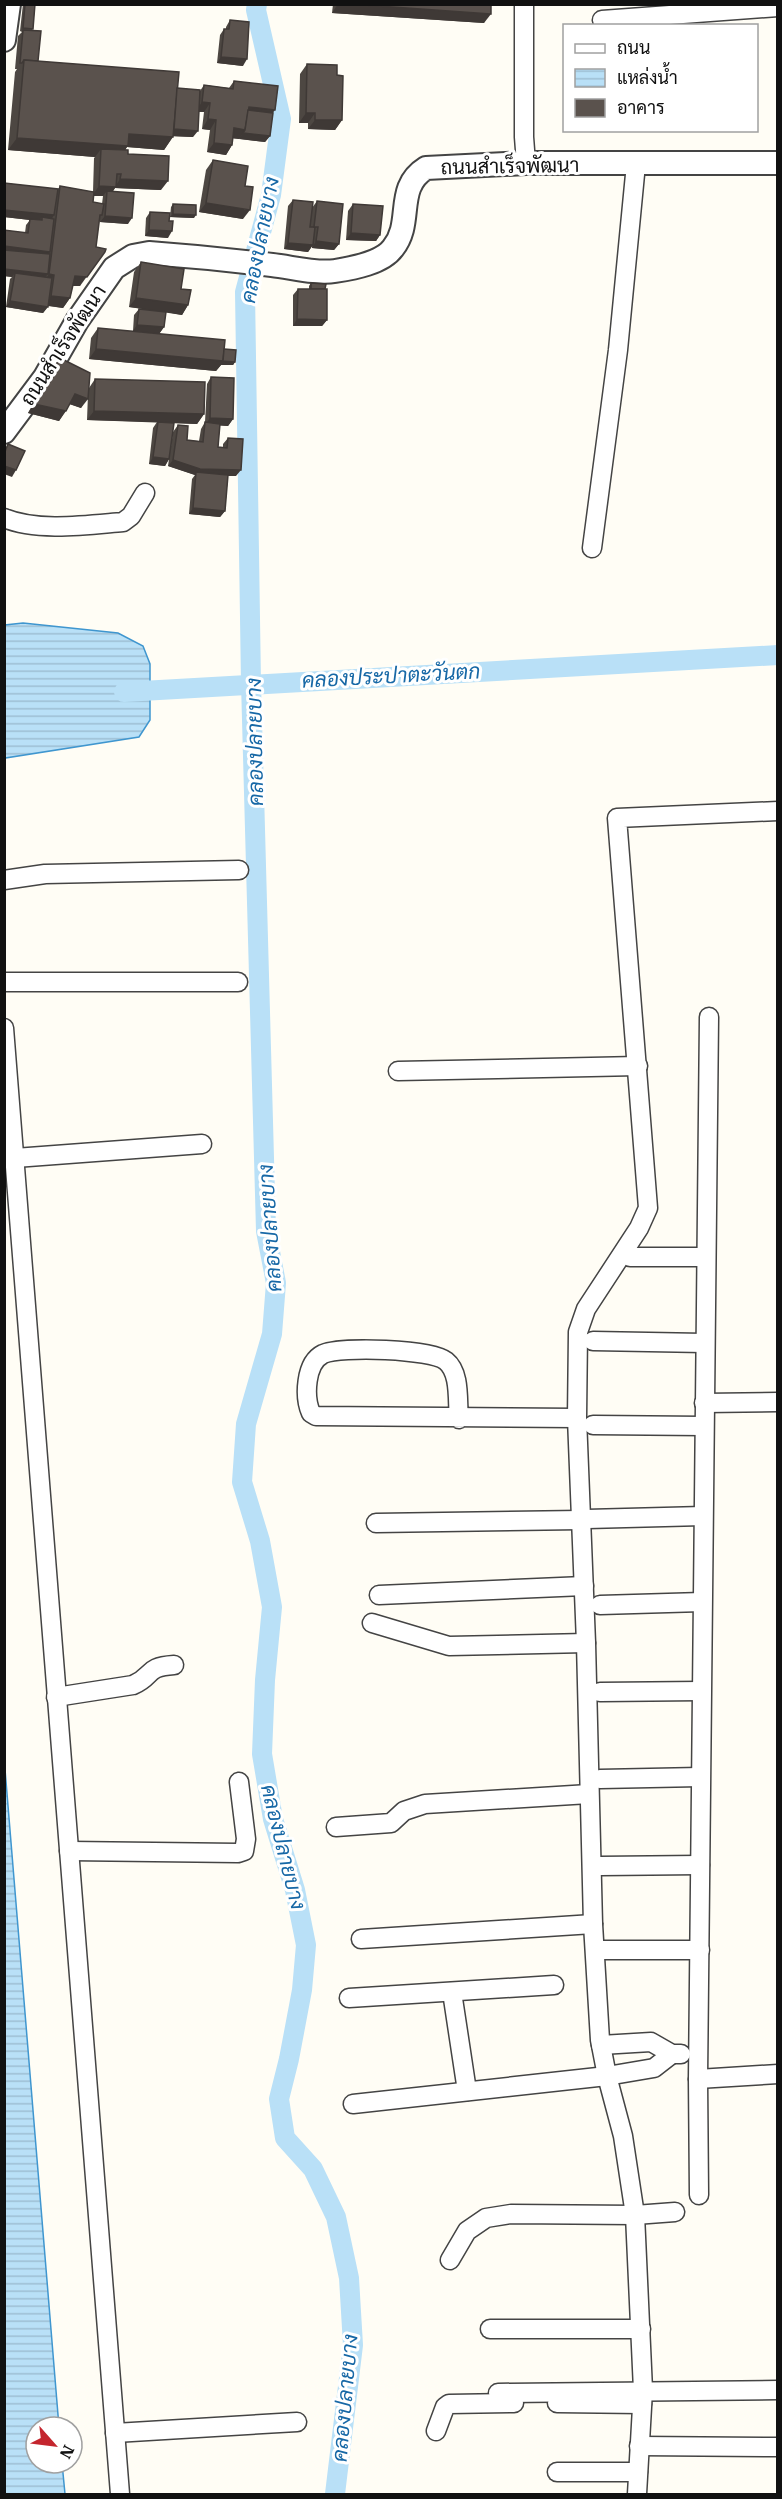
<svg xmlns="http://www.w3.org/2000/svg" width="782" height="2499" font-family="'IBM Plex Serif',Sarabun,serif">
  <defs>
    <pattern id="water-rules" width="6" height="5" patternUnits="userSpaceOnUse" patternTransform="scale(1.5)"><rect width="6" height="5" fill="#b9e0f7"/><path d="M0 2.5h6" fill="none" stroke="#9ebfd3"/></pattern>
  </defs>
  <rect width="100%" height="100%" fill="#fffdf5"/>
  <g fill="url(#water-rules)" stroke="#3f96cf" stroke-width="1.5">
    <polygon points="23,623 118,633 143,646 150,664 150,720 139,737 5,758 5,625"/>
    <polygon points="4,1757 59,2427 36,2427 36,2463 62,2463 65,2494 5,2494"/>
  </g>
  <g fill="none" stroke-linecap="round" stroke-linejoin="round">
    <g stroke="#b9e0f7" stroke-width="20">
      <polyline points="257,4 256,10 281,119 271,195 245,292 251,683 266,1231 276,1283 272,1334 246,1424 242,1482 260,1541 272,1607 265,1680 262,1754 273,1819 295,1890 306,1945 302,1990 289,2059 279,2099 285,2138 313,2169 336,2217 349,2278 353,2345 335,2494"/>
      <polyline points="124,692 778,655"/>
    </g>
    <g stroke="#444" stroke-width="21">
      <g id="minor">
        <polyline points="524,4 524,137 526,163"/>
        <polyline points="602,20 778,7"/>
        <path d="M4 518C38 532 87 525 123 522L131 516 145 493"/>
        <polyline points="592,548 618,350 636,164"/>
        <polyline points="4,880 45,874 239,870"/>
        <polyline points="4,982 238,982"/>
        <polyline points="4,1028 120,2494"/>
        <polyline points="398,1071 638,1066"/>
        <polyline points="15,1158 202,1144"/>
        <polyline points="630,1257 705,1257"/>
        <polyline points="593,1341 704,1343"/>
        <polyline points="704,1403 778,1402"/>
        <path d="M459 1419C457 1402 461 1373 446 1361 431 1349 341 1346 323 1354 305 1363 304 1397 311 1413L316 1416 577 1418"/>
        <polyline points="593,1425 704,1426"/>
        <polyline points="587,1519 703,1516"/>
        <polyline points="376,1523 581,1520"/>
        <polyline points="379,1595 584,1586"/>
        <polyline points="600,1605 702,1602"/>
        <polyline points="372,1623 449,1646 586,1643"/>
        <polyline points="600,1692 701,1691"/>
        <path d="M56 1697 133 1685C154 1676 144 1667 174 1665"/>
        <polyline points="600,1779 700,1777"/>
        <polyline points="336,1827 391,1823 404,1811 425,1804 589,1794"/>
        <polyline points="69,1851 238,1853 244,1851 246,1839 239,1782"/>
        <polyline points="600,1866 700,1865"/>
        <polyline points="361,1939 593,1924"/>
        <polyline points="601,1950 700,1950"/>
        <polyline points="452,1992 467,2091"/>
        <polyline points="349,1998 554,1985"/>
        <polyline points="601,2045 651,2042 672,2054 681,2054"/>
        <polyline points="698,2079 778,2074"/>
        <polyline points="353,2104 607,2076 654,2068 672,2054"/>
        <polyline points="699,2195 698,2079 709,1017"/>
        <polyline points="450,2260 467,2231 486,2218 511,2214 635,2215 675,2212"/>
        <polyline points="490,2329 641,2329"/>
        <polyline points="498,2393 778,2390"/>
        <polyline points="557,2403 642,2404"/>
        <polyline points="436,2431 445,2407 449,2404 514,2403"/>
        <polyline points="115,2433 297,2422"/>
        <polyline points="639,2446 778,2447"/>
        <polyline points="557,2472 638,2472"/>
        <polyline points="637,2494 643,2390 635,2215 623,2136 607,2076 600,2040 593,1924 586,1643 577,1418 578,1332 586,1309 639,1228 648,1208 617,818 778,811"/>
      </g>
    </g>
    <g stroke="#444" stroke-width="26">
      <g id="tertiary">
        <polyline points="4,40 9,4"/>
        <path d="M4 432 45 377 77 321 114 268 133 256 149 253C190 256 231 260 272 265 291 267 316 274 335 271 354 268 382 263 393 248 414 222 394 188 426 168L526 163H778"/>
      </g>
    </g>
    <use href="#minor" stroke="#fff" stroke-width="18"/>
    <use href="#tertiary" stroke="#fff" stroke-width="22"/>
  </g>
  <g fill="#4d4742" fill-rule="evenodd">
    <path d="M23 4H35L33 29 32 30 38 61 177 88 200 91 204 85 229 88 234 81 273 113 270 136 265 142 233 138 232 145 226 155 207 152 210 130 202 129 204 112H199L193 137 173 136 164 150 127 147 125 150 161 190 115 188 113 191 128 224 100 222V218L80 286H73L70 298 63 308 48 306 43 313 6 307 10 279 12 277 4 276V230L25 233 26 225 30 220 4 217V183L58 189 60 186 93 192 94 158 95 157 8 150 15 72 17 69H15L18 36 22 32 20 31ZM94 196H103L102 204 93 202Z"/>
    <polygon points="333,4 491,4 484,23 332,13"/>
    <polygon points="230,20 243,66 217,63 220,35 224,29 226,29 226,27"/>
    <polygon points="307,64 337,75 342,120 335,130 308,129 308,123 299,123 300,74"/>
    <polygon points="213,160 245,186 243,219 199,212 206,170"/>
    <polygon points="293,200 312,208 317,201 339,244 334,250 312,248 312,246 308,252 284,249 288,206"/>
    <polygon points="173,204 194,218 170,217 171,207"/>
    <polygon points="353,204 380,235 376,241 346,240 348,211"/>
    <polygon points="150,212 168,238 145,236 146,218"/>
    <polygon points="141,262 181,289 188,305 182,315 166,312 164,327 159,334 133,331 134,315 139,309 145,309 129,307 134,272"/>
    <polygon points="311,283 327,320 322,326 293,326 293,295 298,289 309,289 309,286"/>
    <polygon points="98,328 224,349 235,362 233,365 221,365 216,371 89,359 91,338"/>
    <polygon points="60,358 89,388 95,379 204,414 197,424 174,423 170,453 173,432 178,425 187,440 199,441 201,429 205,422 207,384 211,377 233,419 228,426 220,425 218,447 223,448 223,444 228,438 236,476 228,476 225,511 220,517 189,514 192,479 195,475 168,466 169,459 165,466 149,464 153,428 157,422 87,420 88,394 81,408 70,404 59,421 28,413 53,367"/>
  </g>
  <g fill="#3f3936">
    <polygon points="338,4 350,4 491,14 484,23 332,13"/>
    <polygon points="221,57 247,59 243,66 217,63"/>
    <polygon points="202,102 210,103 204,112 196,111"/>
    <polygon points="249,107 275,110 268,119 245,117"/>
    <polygon points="306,113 315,113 308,123 299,123"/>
    <polygon points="208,119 216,120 210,130 202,129"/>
    <polygon points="315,120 342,120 335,130 308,129"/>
    <polygon points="234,128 245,130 239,139 228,138"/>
    <polygon points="172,129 198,131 193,137 167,136"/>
    <polygon points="243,133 270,136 265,142 239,139"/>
    <polygon points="129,134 173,137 164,150 127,147 119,159 101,149 95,157 8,150 17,138"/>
    <polygon points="214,143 232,145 226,155 207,152"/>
    <polygon points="120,179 168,181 161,190 115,188 109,197 107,191 103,196 92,196 99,186 115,187"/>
    <polygon points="206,203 250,210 243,219 199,212"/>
    <polygon points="4,210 54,215 50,222 42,217 39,221 4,217"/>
    <polygon points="173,214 196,215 194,218 170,217"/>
    <polygon points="105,216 132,218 128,224 100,222"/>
    <polygon points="149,230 172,231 168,238 145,236"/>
    <polygon points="351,233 380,235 376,241 346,240"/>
    <polygon points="316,241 339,244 334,250 312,248"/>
    <polygon points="288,243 313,245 308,252 284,249"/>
    <polygon points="4,246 50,252 45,258 4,253"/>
    <polygon points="98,261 80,286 68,286 75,276"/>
    <polygon points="4,269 48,274 43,280 15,273 12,277 4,276"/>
    <polygon points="49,274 54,275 48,285 43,284"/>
    <polygon points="51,296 70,298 63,308 44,305"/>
    <polygon points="136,298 188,305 182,315 129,307"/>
    <polygon points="10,301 48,307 43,313 6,307"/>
    <polygon points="297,319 327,320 322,326 293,326"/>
    <polygon points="137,325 164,327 159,334 133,331"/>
    <polygon points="96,349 235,362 233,365 221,365 216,371 89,359"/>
    <polygon points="75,394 88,399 81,408 69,404"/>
    <polygon points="34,404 66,411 59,421 28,413"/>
    <polygon points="94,411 204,414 197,424 87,420"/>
    <polygon points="210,418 233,419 228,426 205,425"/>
    <polygon points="153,457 169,459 165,466 149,464"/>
    <polygon points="173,460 241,470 236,476 196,475 196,472 195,475 168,466"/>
    <polygon points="4,466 16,470 12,477 4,474"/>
    <polygon points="193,508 225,511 220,517 189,514"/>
  </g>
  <g fill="#5a524d" stroke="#3f3936" stroke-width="1.5">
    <polygon points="25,4 35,4 33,29 23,28"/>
    <polygon points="350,4 491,4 491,14"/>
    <polygon points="230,20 249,22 247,59 221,57 224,29 229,29"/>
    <polygon points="23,30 41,31 38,61 24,60 22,63 20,63"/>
    <polygon points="24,60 179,72 173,137 129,134 128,146 17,138"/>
    <polygon points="307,64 337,65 337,75 343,76 342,120 315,120 315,113 306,113"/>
    <polygon points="234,81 278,86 275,110 249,107 245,130 234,128 232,145 214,143 216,120 208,119 210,103 202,102 204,85 233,89"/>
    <polygon points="177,88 200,90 198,131 174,129"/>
    <polygon points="248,110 273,113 270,136 243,133 245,130"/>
    <polygon points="101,149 128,150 128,154 169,156 168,181 120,179 121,174 117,174 116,187 99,186"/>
    <polygon points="213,160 248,166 245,186 253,187 250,210 206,203"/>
    <polygon points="4,183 58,189 54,215 4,210"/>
    <polygon points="60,186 94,192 93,202 104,204 102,215 100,215 96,247 106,249 105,252 87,277 75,276 70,298 51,296 54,275 49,274"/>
    <polygon points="107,191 134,193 132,218 105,216"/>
    <polygon points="293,200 313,202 310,227 315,227 313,245 288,243"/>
    <polygon points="317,201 343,204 339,244 316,241 318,227 314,227"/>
    <polygon points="173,204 196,205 196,215 173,214"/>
    <polygon points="353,204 383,206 380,235 351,233"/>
    <polygon points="150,212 170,213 169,221 173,221 172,231 149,230"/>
    <polygon points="42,217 54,219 50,252 4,246 4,230 28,233 30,219 42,220"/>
    <polygon points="4,250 50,254 48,274 4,269"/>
    <polygon points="141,262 184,269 181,289 191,290 188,305 136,298"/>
    <polygon points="15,273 52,278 48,307 10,301"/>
    <polygon points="311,283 326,284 325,289 311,289"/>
    <polygon points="298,289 327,289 327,320 297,319"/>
    <polygon points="139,309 166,312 164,327 137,325"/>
    <polygon points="98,328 225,340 223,361 96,349"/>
    <polygon points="224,349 236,350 235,362 222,361 223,361"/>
    <polygon points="60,358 90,373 88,399 75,394 66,411 34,404"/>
    <polygon points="211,377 234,378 233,419 210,418"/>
    <polygon points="95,379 205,382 204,414 94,411"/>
    <polygon points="158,422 174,423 169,459 153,457"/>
    <polygon points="205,422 220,424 218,447 227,448 228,438 243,439 241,470 200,469 173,460 178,425 188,426 187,440 203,442"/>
    <polygon points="8,444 25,451 16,470 4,466 4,454"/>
    <polygon points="196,472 228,475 225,511 193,508"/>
  </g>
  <g text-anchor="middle" stroke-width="6" stroke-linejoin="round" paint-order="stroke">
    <g font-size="20" fill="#111" stroke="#fff">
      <text transform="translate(510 166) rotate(-1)" y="7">ถนนสำเร็จพัฒนา</text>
      <text transform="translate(63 345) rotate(-57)" y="7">ถนนสำเร็จพัฒนา</text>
    </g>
    <g font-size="21" font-style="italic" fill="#1768a6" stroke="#fff">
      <text transform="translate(260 240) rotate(-79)" y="7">คลองปลายบาง</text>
      <text transform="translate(391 676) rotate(-3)" y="7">คลองประปาตะวันตก</text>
      <text transform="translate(255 742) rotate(-91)" y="7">คลองปลายบาง</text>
      <text transform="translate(270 1228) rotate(-94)" y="7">คลองปลายบาง</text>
      <text transform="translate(283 1847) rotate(76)" y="7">คลองปลายบาง</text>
      <text transform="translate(345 2398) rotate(-85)" y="7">คลองปลายบาง</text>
    </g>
  </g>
  <rect width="782" height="2499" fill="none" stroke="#111111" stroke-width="12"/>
  <rect x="563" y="24" width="195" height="108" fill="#ffffff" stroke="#a0a0a0" stroke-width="1.5"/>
  <rect x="575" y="44" width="30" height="9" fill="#ffffff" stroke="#a0a0a0" stroke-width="1.5"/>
  <text x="617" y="54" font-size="18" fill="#111111">ถนน</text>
  <rect x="575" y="69" width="30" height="18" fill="url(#water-rules)" stroke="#a0a0a0" stroke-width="1.5"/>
  <text x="617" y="84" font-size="18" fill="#111111">แหล่งน้ำ</text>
  <rect x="575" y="99" width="30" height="18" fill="#5a524d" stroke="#a0a0a0" stroke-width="1.5"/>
  <text x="617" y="114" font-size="18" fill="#111111">อาคาร</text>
  <g transform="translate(54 2445) rotate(118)"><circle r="28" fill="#ffffff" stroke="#a0a0a0" stroke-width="1.5"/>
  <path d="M0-4.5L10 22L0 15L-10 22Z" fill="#c4262e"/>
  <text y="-9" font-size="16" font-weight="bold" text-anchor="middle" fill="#111111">N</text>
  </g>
</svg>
